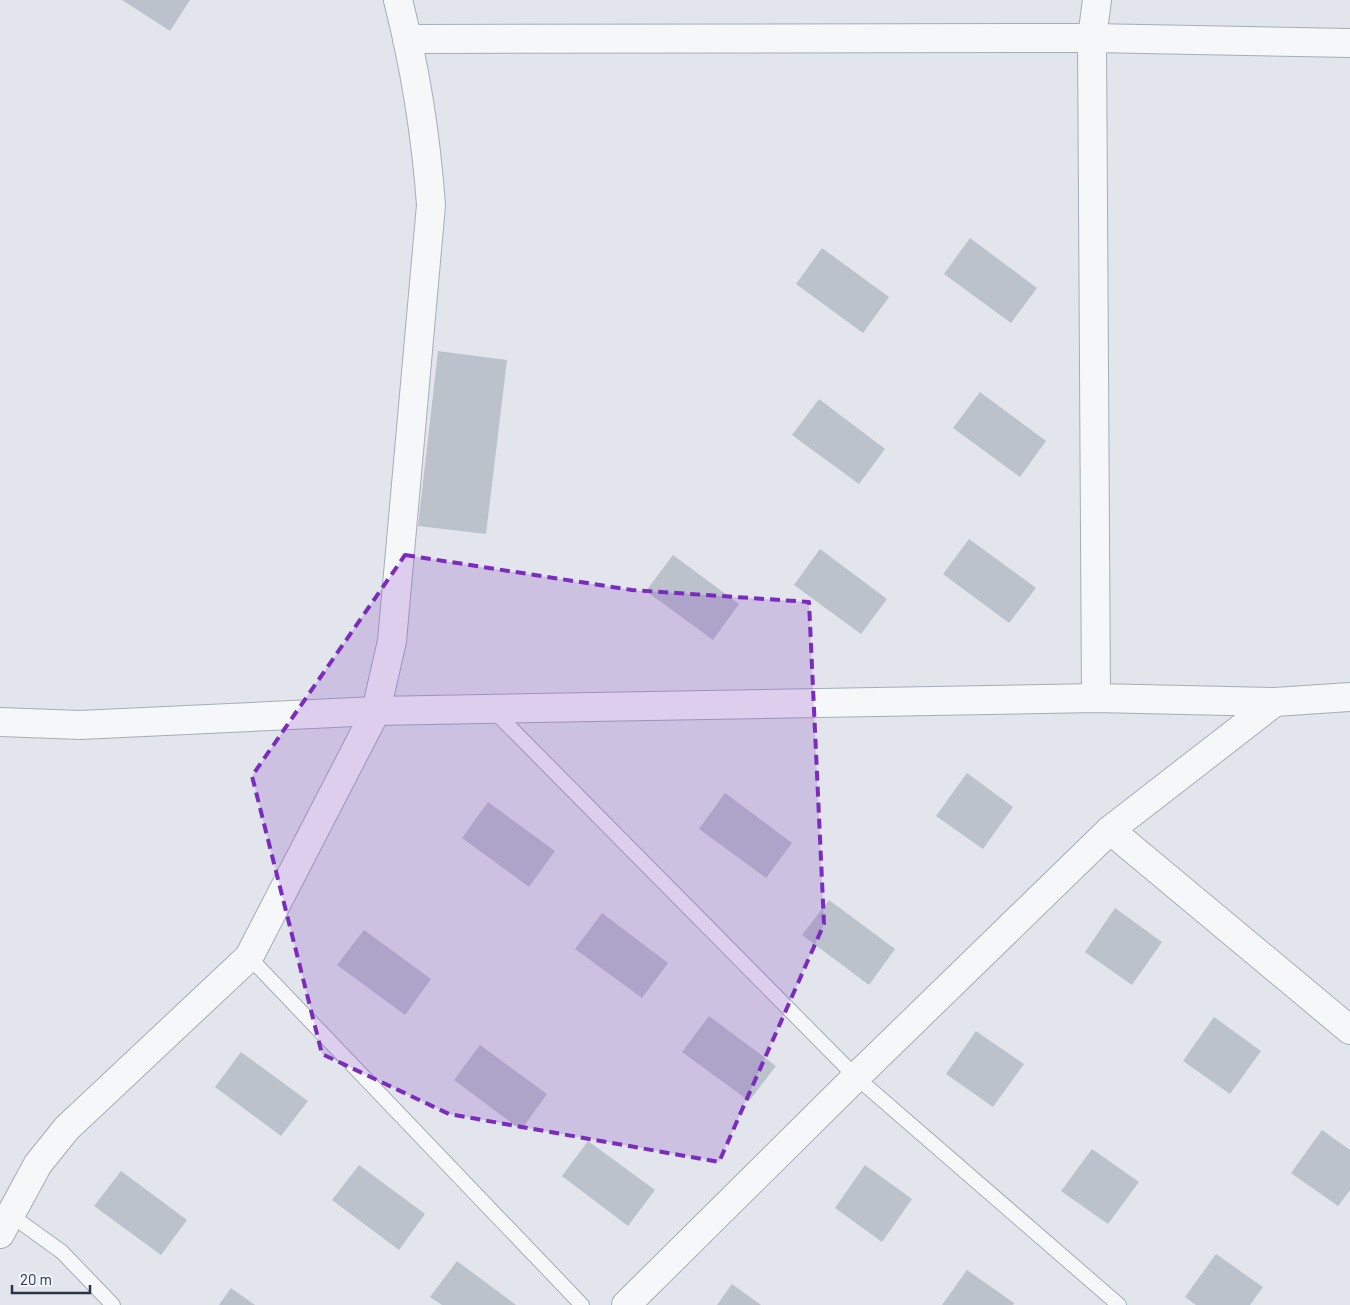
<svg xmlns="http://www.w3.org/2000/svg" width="1350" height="1305" font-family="Barlow,sans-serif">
  <rect width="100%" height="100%" fill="#e2e6ec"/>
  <g fill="#bbc2cc">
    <polygon points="122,0 190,0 170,31"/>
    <polygon points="970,238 1037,288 1011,323 944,274"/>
    <polygon points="822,248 889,297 863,333 796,284"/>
    <polygon points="438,351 507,360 486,534 418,526"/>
    <polygon points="980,392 1046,441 1020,477 953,428"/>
    <polygon points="819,399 885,449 859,484 792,435"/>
    <polygon points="969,539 1036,588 1009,623 943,574"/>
    <polygon points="820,549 887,599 861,634 794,585"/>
    <polygon points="673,555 739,604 713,640 646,591"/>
    <polygon points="967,773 1013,807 983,849 936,816"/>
    <polygon points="725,793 792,843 766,878 699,829"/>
    <polygon points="488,802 555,851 529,887 462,838"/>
    <polygon points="829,900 895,949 869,985 802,935"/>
    <polygon points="1115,908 1162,942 1132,985 1085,952"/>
    <polygon points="602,913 668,963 642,998 575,949"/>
    <polygon points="364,930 431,979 405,1015 337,965"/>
    <polygon points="709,1016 776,1066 749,1101 682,1052"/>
    <polygon points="1214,1017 1261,1051 1230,1094 1183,1061"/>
    <polygon points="976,1031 1024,1064 993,1107 946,1074"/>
    <polygon points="480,1045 547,1094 521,1130 454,1080"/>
    <polygon points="241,1052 308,1101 281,1136 215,1087"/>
    <polygon points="1322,1130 1350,1150 1350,1190 1338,1206 1291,1173"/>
    <polygon points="588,1141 655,1190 628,1226 562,1176"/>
    <polygon points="1092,1149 1139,1182 1108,1224 1061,1191"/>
    <polygon points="359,1165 425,1214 399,1250 332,1200"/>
    <polygon points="865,1165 912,1199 882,1242 835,1208"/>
    <polygon points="121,1171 187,1220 161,1255 94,1206"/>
    <polygon points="1216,1254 1263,1287 1250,1305 1196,1305 1185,1297"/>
    <polygon points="457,1261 516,1305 442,1305 430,1297"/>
    <polygon points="967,1270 1014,1303 1013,1305 942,1305"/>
    <polygon points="732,1284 761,1305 717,1305"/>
    <polygon points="231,1288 255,1305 219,1305"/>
  </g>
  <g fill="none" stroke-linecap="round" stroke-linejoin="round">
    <g stroke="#a6adb7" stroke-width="16">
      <g id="lane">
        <polyline points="493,710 856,1077 1119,1305"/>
        <polyline points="249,957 582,1305"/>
        <polyline points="12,1216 62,1252 113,1305"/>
      </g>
    </g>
    <g stroke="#a6adb7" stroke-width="30">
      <g id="street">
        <polyline points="407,39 1092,38 1350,43"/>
        <polyline points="1096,698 1092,38 1097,0"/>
        <polyline points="0,722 80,725 376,711 1096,698 1275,702"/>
        <polyline points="1110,830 1350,1030"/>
        <path d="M0 1234 38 1164 67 1128 249 957 376 711 392 641 431 205C426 136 415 67 398 0"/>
        <polyline points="626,1305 856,1077 1110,830 1275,702 1350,697"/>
      </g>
    </g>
    <use href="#lane" stroke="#f5f7f9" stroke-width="14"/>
    <use href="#street" stroke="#f5f7f9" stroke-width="28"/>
  </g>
  <path fill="#7b2cbf" fill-opacity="0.2" stroke="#7b2cbf" stroke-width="4" stroke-dasharray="10 6" stroke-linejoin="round" d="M405 555 632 590 809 602 824 924 719 1162 449 1114 322 1054 252 776Z"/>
  <path d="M12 1285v8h78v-8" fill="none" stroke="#283346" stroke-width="2.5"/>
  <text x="20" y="1285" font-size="15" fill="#283346" stroke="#f2f5f9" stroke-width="4" paint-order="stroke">20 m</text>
</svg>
